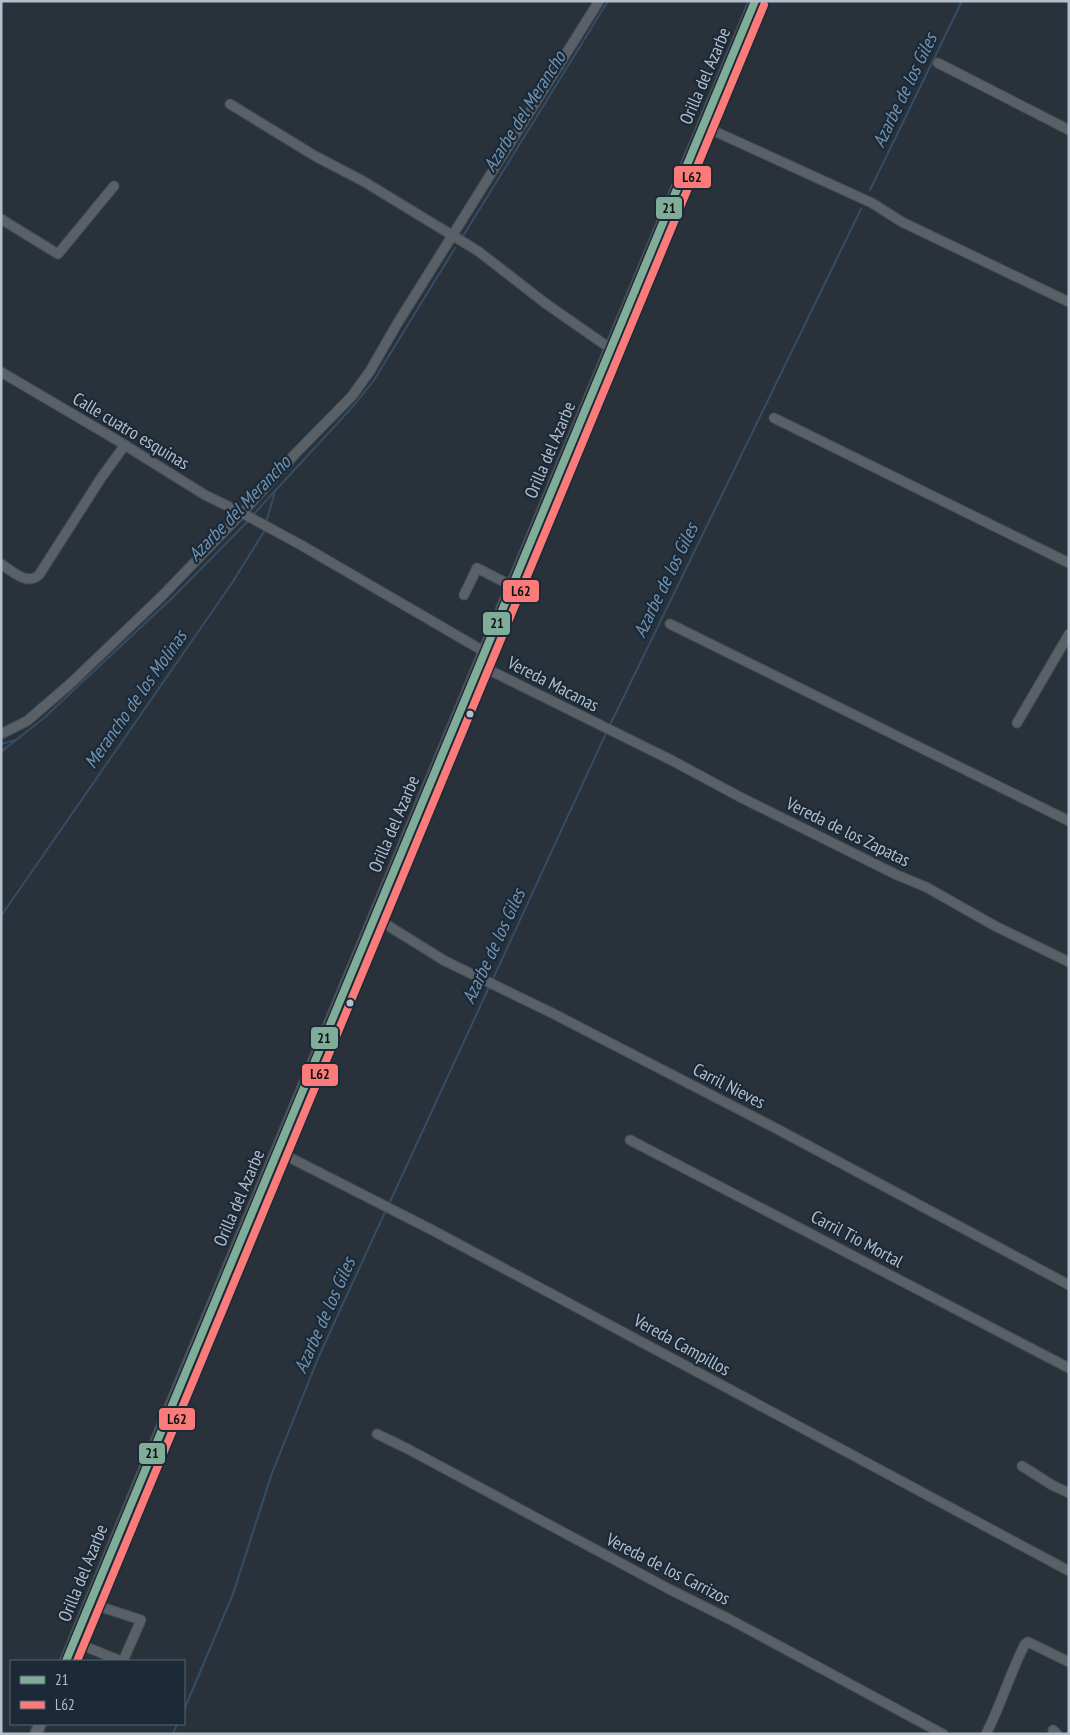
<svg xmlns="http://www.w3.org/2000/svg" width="1070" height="1735" font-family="'PT Sans Narrow',sans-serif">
  <rect width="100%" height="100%" fill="#29323b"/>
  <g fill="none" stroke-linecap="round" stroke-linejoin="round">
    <g stroke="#334d66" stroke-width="2">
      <polyline points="870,190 962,1"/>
      <polyline points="463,236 608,1"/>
      <polyline points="252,516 355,404 374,380 455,248"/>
      <polyline points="266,523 275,491"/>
      <polyline points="609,727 861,209"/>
      <polyline points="1,744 16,740"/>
      <polyline points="1,752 45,717 173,597 249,520"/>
      <polyline points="1,916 232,583 265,530"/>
      <polyline points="492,981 607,731"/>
      <polyline points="389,1204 490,985"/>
      <polyline points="184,1710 233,1594 272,1473 319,1356 386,1210"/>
      <polyline points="173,1734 177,1724"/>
    </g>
    <g stroke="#484e55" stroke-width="11">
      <g id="street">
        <polyline points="938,63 1069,130"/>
        <polyline points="230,104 315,156 363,181 478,251 545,303 611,349"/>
        <polyline points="703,126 872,203 902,222 1069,302"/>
        <polyline points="1,219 58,254 114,186"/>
        <polyline points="1,372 115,439 205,495 242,513 301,545 485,652"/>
        <polyline points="774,418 1069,563"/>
        <path d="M1 564C12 571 27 586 39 575L101 478 125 445"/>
        <polyline points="464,595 477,568 512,586"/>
        <polyline points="670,624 1069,821"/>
        <polyline points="479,665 673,761 740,797 897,875 926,887 995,926 1069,962"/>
        <polyline points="1017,723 1069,634"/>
        <polyline points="1,734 27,721 70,684 161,597 242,513 296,453 352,396 370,371 397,324 599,1"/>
        <polyline points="374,917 445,961 554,1014 779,1130 1069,1285"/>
        <polyline points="630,1140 1069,1368"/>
        <polyline points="277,1151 434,1231 1069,1571"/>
        <polyline points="377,1434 408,1449 669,1589 731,1620 943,1734"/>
        <polyline points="1022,1466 1052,1485 1069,1493"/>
        <polyline points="89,1603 141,1620 123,1661"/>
        <polyline points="74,1642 121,1661"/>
        <polyline points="1053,1730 1057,1734"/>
        <path d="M986 1734C1001 1705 1010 1673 1025 1644L1028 1642 1069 1662"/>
      </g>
    </g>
    <g stroke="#484e55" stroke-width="14">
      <g id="secondary">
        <polyline points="66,1661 178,1389 755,1"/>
        <polyline points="36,1734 40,1724"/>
      </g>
    </g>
    <use href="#street" stroke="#5a6068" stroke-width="9"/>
    <use href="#secondary" stroke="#5e646d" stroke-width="11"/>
    <g stroke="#1c2937" stroke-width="11">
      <polyline id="bus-1" points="66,1661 755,1"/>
    </g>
    <g stroke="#1c2937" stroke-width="11">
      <polyline id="bus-2" points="77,1661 764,5"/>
    </g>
    <use href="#bus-1" stroke="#80ad98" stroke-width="8"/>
    <use href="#bus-2" stroke="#fb7b7a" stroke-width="8"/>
  </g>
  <g fill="#b3bfcc" stroke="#1c2937" stroke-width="2">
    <circle cx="470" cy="714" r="4.5"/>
    <circle cx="350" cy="1003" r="4.5"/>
  </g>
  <g text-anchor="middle" stroke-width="4.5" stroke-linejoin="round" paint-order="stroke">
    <g font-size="18" fill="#b3bfcc" stroke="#1c2937">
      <text transform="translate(705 76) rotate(-67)" y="6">Orilla del Azarbe</text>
      <text transform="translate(131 431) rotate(31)" y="6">Calle cuatro esquinas</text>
      <text transform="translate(550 450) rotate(-67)" y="6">Orilla del Azarbe</text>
      <text transform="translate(553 684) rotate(27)" y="6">Vereda Macanas</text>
      <text transform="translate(394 824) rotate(-67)" y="6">Orilla del Azarbe</text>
      <text transform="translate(848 832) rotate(26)" y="6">Vereda de los Zapatas</text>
      <text transform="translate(729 1086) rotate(27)" y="6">Carril Nieves</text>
      <text transform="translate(239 1198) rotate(-67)" y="6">Orilla del Azarbe</text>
      <text transform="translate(857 1239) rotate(28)" y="6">Carril Tio Mortal</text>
      <text transform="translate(682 1345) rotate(29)" y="6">Vereda Campillos</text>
      <text transform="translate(668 1569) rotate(27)" y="6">Vereda de los Carrizos</text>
      <text transform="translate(83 1573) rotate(-68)" y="6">Orilla del Azarbe</text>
    </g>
    <g font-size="19" font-style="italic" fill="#7093b2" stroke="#1c2937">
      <text transform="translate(904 90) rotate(-64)" y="7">Azarbe de los Giles</text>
      <text transform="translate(524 111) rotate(-58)" y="7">Azarbe del Merancho</text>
      <text transform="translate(239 508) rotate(-46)" y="7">Azarbe del Merancho</text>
      <text transform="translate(665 580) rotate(-64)" y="7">Azarbe de los Giles</text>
      <text transform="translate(135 699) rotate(-55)" y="7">Merancho de los Molinas</text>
      <text transform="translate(493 946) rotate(-65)" y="7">Azarbe de los Giles</text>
      <text transform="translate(324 1315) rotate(-66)" y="7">Azarbe de los Giles</text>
    </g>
  </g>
  <g stroke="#1c2937" stroke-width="2">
    <rect x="673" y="165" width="39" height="24" rx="5" fill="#fb7b7a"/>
    <rect x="655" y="196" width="28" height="24" rx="5" fill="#80ad98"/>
    <rect x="502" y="579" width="38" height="24" rx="5" fill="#fb7b7a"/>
    <rect x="482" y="611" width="29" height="25" rx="5" fill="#80ad98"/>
    <rect x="310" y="1026" width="29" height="24" rx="5" fill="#80ad98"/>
    <rect x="301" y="1063" width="38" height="24" rx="5" fill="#fb7b7a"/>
    <rect x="158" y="1407" width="38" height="24" rx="5" fill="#fb7b7a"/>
    <rect x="138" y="1442" width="28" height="23" rx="5" fill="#80ad98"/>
  </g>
  <g font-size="14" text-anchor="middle" font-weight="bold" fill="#111">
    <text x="692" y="182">L62</text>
    <text x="669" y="213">21</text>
    <text x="521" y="596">L62</text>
    <text x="497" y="628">21</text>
    <text x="324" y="1043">21</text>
    <text x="320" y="1079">L62</text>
    <text x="177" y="1424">L62</text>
    <text x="152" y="1458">21</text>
  </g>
  <rect width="1070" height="1735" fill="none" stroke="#b3bfcc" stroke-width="5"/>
  <rect x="10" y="1660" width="175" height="65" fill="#1c2937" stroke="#586573"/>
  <rect x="20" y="1676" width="25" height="8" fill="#80ad98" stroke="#586573"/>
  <text x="55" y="1685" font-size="15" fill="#b3bfcc">21</text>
  <rect x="20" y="1701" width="25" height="8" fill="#fb7b7a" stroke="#586573"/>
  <text x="55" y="1710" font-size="15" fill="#b3bfcc">L62</text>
</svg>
